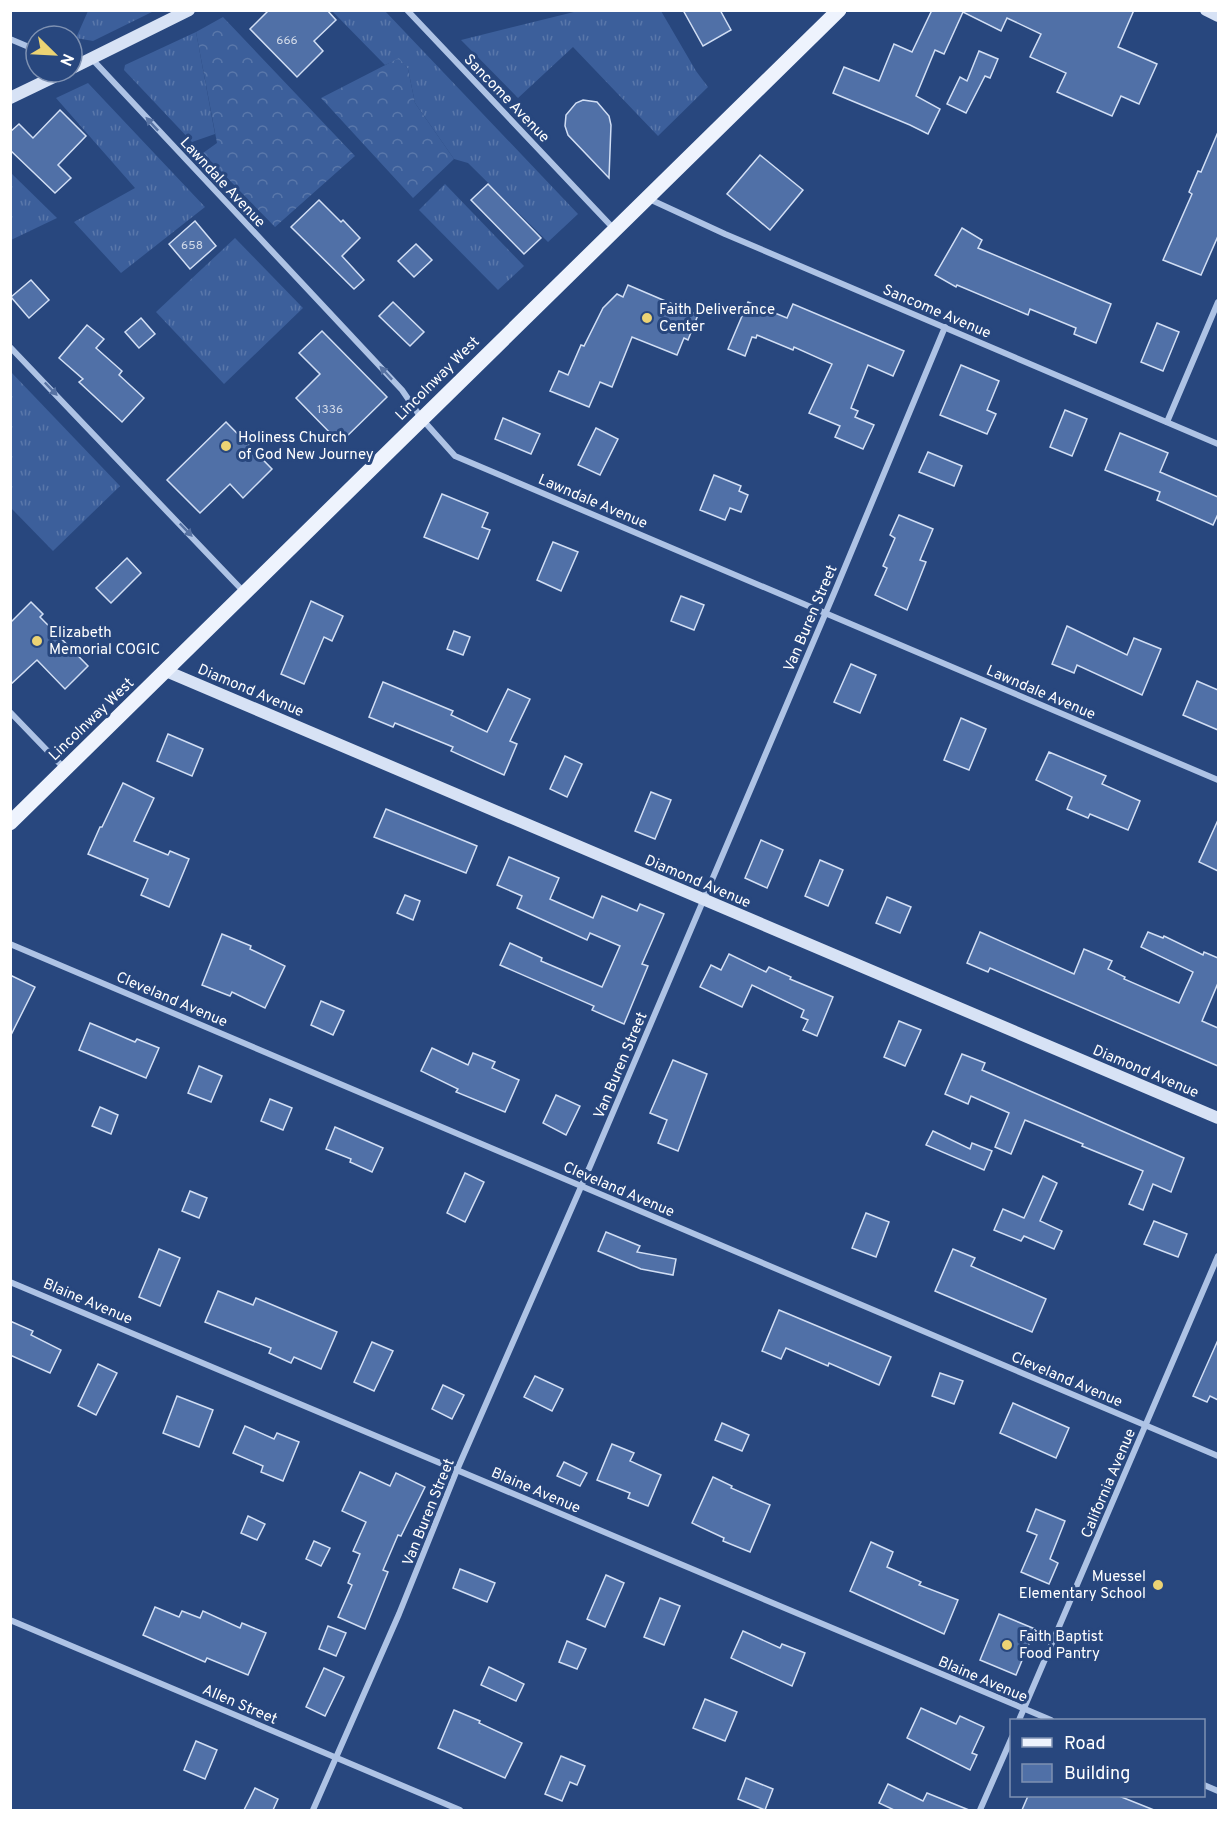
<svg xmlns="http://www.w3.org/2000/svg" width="1229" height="1821" font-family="Overpass,sans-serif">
  <defs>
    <pattern id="grass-tufts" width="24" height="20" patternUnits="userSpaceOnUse" patternTransform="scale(1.5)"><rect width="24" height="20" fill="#3c5f9b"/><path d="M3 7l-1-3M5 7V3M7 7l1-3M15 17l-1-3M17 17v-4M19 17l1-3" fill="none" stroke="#5977aa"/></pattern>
    <pattern id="forest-crowns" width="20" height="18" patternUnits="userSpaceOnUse" patternTransform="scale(1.5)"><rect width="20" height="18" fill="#3c5f9b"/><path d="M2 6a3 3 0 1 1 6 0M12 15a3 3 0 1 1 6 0" fill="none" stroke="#5977aa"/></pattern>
  </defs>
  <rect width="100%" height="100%" fill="#28477e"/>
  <g fill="url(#grass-tufts)">
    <polygon points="88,11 88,10 154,11 93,41 76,38"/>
    <polygon points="332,11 385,11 578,214 548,242 468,163 454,159 415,103 408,69 399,59 385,65"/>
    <polygon points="578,11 661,11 696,71 708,87 658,136 573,47 518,98 461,40"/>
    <polygon points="196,32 215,134 192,142 124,70 125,65"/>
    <polygon points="88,83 205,207 121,273 74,222 135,188 56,98"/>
    <polygon points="10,172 57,218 11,240 10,240"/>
    <polygon points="445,184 524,266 498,290 419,210"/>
    <polygon points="235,238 303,308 224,384 156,312"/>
    <polygon points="11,372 120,486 53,551 11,508"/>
  </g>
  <g fill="url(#forest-crowns)">
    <polygon points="223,17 355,156 275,227 203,153 217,143 196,32"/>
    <polygon points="399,58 408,69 415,103 454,159 413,198 321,98"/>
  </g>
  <g fill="#5070a7" stroke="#d1def4" stroke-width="1.5">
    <polygon points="269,10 327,10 336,20 314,41 323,51 297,77 250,29"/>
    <polygon points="683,10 720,10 731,30 703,46"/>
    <polygon points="932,10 1134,10 1118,47 1157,64 1139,104 1121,96 1112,116 1057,92 1066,73 1030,57 1041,34 1007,18 1001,31 963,12 944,54 935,50 916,96 940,109 928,134 910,125 833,93 844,67 879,81 894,44 912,52"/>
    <polygon points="979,51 998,59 990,78 985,76 966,113 947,104 960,77 967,81"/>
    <polygon points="583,100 597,102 609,116 611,125 609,178 568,135 565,126 566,115 576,103"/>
    <polygon points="60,110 86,136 58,165 71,178 55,193 10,150 10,132 19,124 33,138"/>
    <polygon points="1218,132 1218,236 1201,275 1163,260 1192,194 1189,192 1198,171 1201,172"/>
    <polygon points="760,155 803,190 770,230 727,194"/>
    <polygon points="488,184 541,238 524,254 471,200"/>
    <polygon points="319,200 341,222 343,220 360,238 342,256 364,280 354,289 291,227"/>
    <polygon points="195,221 216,246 190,269 169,244"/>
    <polygon points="962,228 982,240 978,248 1111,304 1096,343 1074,334 1076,328 1030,309 1028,315 957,285 956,287 935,275"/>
    <polygon points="416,244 432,260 414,277 398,261"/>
    <polygon points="31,280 49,300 29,318 11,297"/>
    <polygon points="628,285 698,315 688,340 684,338 677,355 632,337 612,387 600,382 589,407 550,391 559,371 568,375 581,345 584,346 603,308 617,294 623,297"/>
    <polygon points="393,302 424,332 410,346 379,316"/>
    <polygon points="748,302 787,318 793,304 904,351 893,376 868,365 851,408 858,411 855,417 874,425 863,449 835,437 840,426 809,413 832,364 794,347 793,350 757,335 756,338 752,337 745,356 728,349"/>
    <polygon points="141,318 155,334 139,348 125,332"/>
    <polygon points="1157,323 1179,332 1163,371 1141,362"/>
    <polygon points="87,325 104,339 96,348 122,371 119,375 144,398 122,422 79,382 83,379 59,358"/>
    <polygon points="322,331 387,397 340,443 296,398 320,374 299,353"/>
    <polygon points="961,365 999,381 987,410 996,414 987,434 940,415"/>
    <polygon points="1065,410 1087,419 1072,456 1050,447"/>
    <polygon points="503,418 540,434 531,454 495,439"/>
    <polygon points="226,422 272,469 243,498 230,484 200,513 167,480"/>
    <polygon points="596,428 618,439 600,475 578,465"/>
    <polygon points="1120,433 1168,453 1160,472 1218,497 1218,514 1213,525 1157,500 1160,492 1105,470"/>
    <polygon points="928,452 962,466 954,486 919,472"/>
    <polygon points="714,475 741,486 739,491 748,495 741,512 730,508 725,520 700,510"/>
    <polygon points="442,494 488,513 482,527 490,530 478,559 424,537"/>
    <polygon points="899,515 933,529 920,560 926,562 907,610 875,595 887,568 883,566 895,538 890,535"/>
    <polygon points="553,542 578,552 561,591 537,580"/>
    <polygon points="127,558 141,573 111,603 96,588"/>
    <polygon points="681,596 704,605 694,630 671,621"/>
    <polygon points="311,601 343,616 332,641 324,637 304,684 281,674"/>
    <polygon points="31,602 43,614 40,617 88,666 65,689 37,660 10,685 10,623"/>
    <polygon points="1067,626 1127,655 1134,638 1161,649 1142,695 1077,665 1074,673 1052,664"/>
    <polygon points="454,631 470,637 463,655 447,649"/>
    <polygon points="851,664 876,675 860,713 834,702"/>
    <polygon points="1197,681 1218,690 1218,730 1183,715"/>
    <polygon points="383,682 453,711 451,715 487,732 508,689 530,699 510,741 517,744 504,775 451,751 453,747 395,723 393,727 369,717"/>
    <polygon points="961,718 986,729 969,770 944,760"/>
    <polygon points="168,734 203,749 192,776 157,761"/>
    <polygon points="1049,752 1106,776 1102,784 1140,801 1128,830 1090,814 1088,818 1067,809 1072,797 1036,780"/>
    <polygon points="565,756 582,764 567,797 550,789"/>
    <polygon points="123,783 154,798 134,841 168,855 170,851 189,859 169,907 141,895 148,879 88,854 100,827 102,827"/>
    <polygon points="651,792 671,800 655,839 635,831"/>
    <polygon points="386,809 477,846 466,873 374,837"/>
    <polygon points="1218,820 1218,871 1199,862"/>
    <polygon points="761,840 783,850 767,888 745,878"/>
    <polygon points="509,857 559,878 550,899 593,918 602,896 637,911 640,904 664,914 642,964 648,966 624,1024 592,1010 594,1006 500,965 510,943 542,958 541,961 602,987 620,946 590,933 587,940 517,908 522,896 497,885"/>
    <polygon points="820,860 843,870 828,906 805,896"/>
    <polygon points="405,895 420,901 413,920 397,913"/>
    <polygon points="887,897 911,907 900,933 876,923"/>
    <polygon points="980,932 1074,974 1084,949 1112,961 1108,969 1125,977 1124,979 1179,1003 1193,972 1141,947 1148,932 1163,938 1164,936 1203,955 1204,952 1218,958 1218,983 1202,1021 1218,1028 1218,1066 990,968 988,972 967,963"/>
    <polygon points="222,934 251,946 250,949 285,966 265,1008 232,992 230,996 202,985"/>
    <polygon points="729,954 766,972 769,967 791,977 790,979 833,997 817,1036 803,1030 808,1020 801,1017 804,1010 752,985 742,1007 700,987 711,965 721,970"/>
    <polygon points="10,975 35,987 10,1037"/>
    <polygon points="321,1001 344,1011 333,1035 311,1025"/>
    <polygon points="899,1021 921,1030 905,1066 884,1057"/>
    <polygon points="90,1023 135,1042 137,1039 159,1048 146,1078 79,1050"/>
    <polygon points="432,1048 468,1065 473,1053 495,1062 492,1068 519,1080 505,1112 456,1092 458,1089 421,1071"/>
    <polygon points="962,1054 985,1063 982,1070 1184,1158 1171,1192 1153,1184 1143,1210 1129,1204 1143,1171 1082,1146 1083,1144 1025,1120 1011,1154 995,1147 1009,1113 971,1096 968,1104 945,1094"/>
    <polygon points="673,1060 707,1074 678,1151 658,1143 667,1120 650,1113"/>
    <polygon points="199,1066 222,1076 211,1102 188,1093"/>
    <polygon points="556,1095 580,1106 566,1135 543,1123"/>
    <polygon points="270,1099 292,1108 283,1130 261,1121"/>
    <polygon points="100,1107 118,1115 111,1134 92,1126"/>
    <polygon points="335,1127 383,1148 372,1172 350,1162 351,1159 326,1149"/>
    <polygon points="933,1131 970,1149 972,1143 992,1151 984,1170 926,1145"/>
    <polygon points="465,1173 484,1182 465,1222 447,1213"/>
    <polygon points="1043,1176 1057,1183 1040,1221 1062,1231 1054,1249 1024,1236 1021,1241 994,1230 1003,1209 1024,1218"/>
    <polygon points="190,1191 207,1198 199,1218 182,1211"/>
    <polygon points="866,1213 889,1222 876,1257 852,1248"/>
    <polygon points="1154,1221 1187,1234 1178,1257 1144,1244"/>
    <polygon points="606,1232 640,1246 637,1252 676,1259 673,1275 641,1269 598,1251"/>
    <polygon points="159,1249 180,1258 160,1306 139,1297"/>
    <polygon points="953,1249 975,1258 971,1266 1046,1299 1032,1332 935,1291"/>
    <polygon points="218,1291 253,1305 256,1298 337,1332 321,1369 294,1357 291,1363 269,1353 271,1348 205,1322"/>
    <polygon points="779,1310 891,1357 879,1385 829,1363 828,1366 786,1348 781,1359 762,1351"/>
    <polygon points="10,1321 33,1331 31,1335 61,1350 50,1373 10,1355"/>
    <polygon points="1218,1340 1218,1400 1210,1396 1207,1402 1193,1396"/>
    <polygon points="372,1342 393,1351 374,1391 354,1382"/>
    <polygon points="98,1364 117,1373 96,1415 78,1406"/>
    <polygon points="940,1373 963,1381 954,1404 932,1396"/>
    <polygon points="535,1376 563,1389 552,1411 524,1397"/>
    <polygon points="443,1385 464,1395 452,1419 432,1409"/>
    <polygon points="177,1396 213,1410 199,1447 163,1433"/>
    <polygon points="1013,1403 1069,1428 1056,1458 1000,1433"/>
    <polygon points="722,1423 749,1435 742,1451 715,1440"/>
    <polygon points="245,1426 274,1439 277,1433 299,1442 283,1481 261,1472 263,1466 233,1453"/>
    <polygon points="612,1444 634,1453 630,1461 661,1475 648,1506 628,1498 630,1493 597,1480"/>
    <polygon points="564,1462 587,1473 580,1486 557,1476"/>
    <polygon points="360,1472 390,1486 396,1473 425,1487 401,1536 398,1535 383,1570 388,1572 365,1629 338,1617 352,1585 348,1583 360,1554 353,1551 366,1522 342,1511"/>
    <polygon points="713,1477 732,1486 731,1488 770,1505 750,1552 723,1541 724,1538 692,1523"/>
    <polygon points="1036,1509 1065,1521 1050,1559 1058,1563 1049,1584 1021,1572 1037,1535 1027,1531"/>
    <polygon points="248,1516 265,1524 257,1540 241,1533"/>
    <polygon points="314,1541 330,1548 321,1566 306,1559"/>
    <polygon points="871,1542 893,1552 887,1567 921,1582 919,1585 958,1600 944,1634 850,1591"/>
    <polygon points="460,1569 495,1583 487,1602 453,1588"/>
    <polygon points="606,1575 624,1583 605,1627 587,1619"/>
    <polygon points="660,1598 680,1606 664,1645 644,1637"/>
    <polygon points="155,1607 179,1617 182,1611 200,1618 203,1611 240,1628 242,1623 266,1633 248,1675 207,1658 205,1662 143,1635"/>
    <polygon points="999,1614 1035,1629 1016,1675 980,1660"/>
    <polygon points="328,1626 346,1633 336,1656 319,1649"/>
    <polygon points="743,1631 780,1648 782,1644 805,1653 792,1686 731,1658"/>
    <polygon points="567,1641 586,1649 577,1669 559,1662"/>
    <polygon points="489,1667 524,1684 516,1701 481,1685"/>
    <polygon points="324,1668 344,1677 325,1716 306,1707"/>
    <polygon points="705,1699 737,1712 725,1741 693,1728"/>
    <polygon points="921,1708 956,1724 960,1716 984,1727 972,1753 977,1755 970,1770 907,1738"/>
    <polygon points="454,1710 480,1721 479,1723 522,1743 505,1778 438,1748"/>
    <polygon points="196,1741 217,1750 205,1779 184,1770"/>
    <polygon points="561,1756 585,1766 577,1785 570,1782 562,1801 545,1794"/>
    <polygon points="746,1778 773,1789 765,1810 738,1799"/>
    <polygon points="888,1784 923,1801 927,1793 969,1810 894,1810 879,1803"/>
    <polygon points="255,1788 278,1799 273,1810 244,1810"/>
    <polygon points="1028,1796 1119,1796 1154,1810 1022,1810"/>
  </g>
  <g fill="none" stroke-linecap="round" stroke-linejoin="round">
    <g stroke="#aec3e5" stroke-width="6">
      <polyline points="407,10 614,229"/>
      <polyline points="10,39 36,50"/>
      <polyline points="92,59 402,390 422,419 455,456 1218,780"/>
      <polyline points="647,198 725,234 1218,444"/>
      <polyline points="10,347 244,592"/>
      <polyline points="1167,422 1218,302"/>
      <polyline points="10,712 64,768"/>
      <polyline points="10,944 1218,1456"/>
      <polyline points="10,1282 1051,1720"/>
      <polyline points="10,1620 460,1810"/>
      <polyline points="1019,1720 1218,1256"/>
      <polyline points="1204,1785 1218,1791"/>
      <polyline points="313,1810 399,1614 457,1470 591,1164 835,591 945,327"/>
      <polyline points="980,1810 1012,1737"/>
    </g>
    <g stroke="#d7e2f5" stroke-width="12">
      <polyline points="1206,10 1218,16"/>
      <polyline points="72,68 189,10"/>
      <polyline points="10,98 64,72"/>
      <polyline points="166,671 1218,1118"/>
    </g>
    <polyline stroke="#eef3fd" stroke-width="15" points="10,823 839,10"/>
  </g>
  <defs><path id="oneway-solid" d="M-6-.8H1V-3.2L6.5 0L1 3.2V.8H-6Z" transform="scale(1.5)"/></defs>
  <g fill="#5772a2">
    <use href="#oneway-solid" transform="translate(152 124) rotate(-133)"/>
    <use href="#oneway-solid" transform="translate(386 373) rotate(-133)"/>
    <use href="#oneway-solid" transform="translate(51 389) rotate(46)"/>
    <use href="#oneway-solid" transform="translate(186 530) rotate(46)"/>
  </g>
  <g fill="#ecd374" stroke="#28477e" stroke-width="2">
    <circle cx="647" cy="318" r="6"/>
    <circle cx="226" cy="446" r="6"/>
    <circle cx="37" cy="641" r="6"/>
    <circle cx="1158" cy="1585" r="6"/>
    <circle cx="1007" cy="1645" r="6"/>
  </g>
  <g text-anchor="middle" stroke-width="6" stroke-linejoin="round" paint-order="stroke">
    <g font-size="12" fill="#d3dbe9">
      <text x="287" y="44">666</text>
      <text x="192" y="249">658</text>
      <text x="330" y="413">1336</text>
    </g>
    <g font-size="15" fill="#fff" stroke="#28477e">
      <text transform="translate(507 98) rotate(46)" y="5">Sancome Avenue</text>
      <text transform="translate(223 182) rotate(47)" y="5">Lawndale Avenue</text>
      <text transform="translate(937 311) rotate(23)" y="5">Sancome Avenue</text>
      <text transform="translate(437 378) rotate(-45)" y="5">Lincolnway West</text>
      <text transform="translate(593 501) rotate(23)" y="5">Lawndale Avenue</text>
      <text transform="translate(810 618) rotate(-67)" y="5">Van Buren Street</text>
      <text transform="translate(251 690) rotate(23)" y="5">Diamond Avenue</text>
      <text transform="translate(1041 692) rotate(23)" y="5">Lawndale Avenue</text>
      <text transform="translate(91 719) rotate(-44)" y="5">Lincolnway West</text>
      <text transform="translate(698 881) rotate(23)" y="5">Diamond Avenue</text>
      <text transform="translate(172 999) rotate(23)" y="5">Cleveland Avenue</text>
      <text transform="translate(620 1065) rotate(-67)" y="5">Van Buren Street</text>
      <text transform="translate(1146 1071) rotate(23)" y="5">Diamond Avenue</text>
      <text transform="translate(619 1189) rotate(23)" y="5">Cleveland Avenue</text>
      <text transform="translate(88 1301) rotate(23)" y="5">Blaine Avenue</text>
      <text transform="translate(1067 1379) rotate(23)" y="5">Cleveland Avenue</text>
      <text transform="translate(1108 1483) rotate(-67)" y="5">California Avenue</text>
      <text transform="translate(536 1490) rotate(23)" y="5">Blaine Avenue</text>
      <text transform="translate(428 1512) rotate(-68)" y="5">Van Buren Street</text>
      <text transform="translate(983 1679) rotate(23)" y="5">Blaine Avenue</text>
      <text transform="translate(240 1704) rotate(23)" y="5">Allen Street</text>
    </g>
    <g font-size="15" fill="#fff" stroke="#28477e" text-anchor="start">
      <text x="659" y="314">Faith Deliverance<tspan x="659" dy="17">Center</tspan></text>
      <text x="238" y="442">Holiness Church<tspan x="238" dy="17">of God New Journey</tspan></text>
      <text x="49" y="637">Elizabeth<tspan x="49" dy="17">Memorial COGIC</tspan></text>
      <text x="1146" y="1581" text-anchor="end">Muessel<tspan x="1146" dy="17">Elementary School</tspan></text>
      <text x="1019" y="1641">Faith Baptist<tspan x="1019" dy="17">Food Pantry</tspan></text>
    </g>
  </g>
  <rect width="1229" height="1821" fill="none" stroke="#ffffff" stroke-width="24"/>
  <rect x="1010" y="1719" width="195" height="78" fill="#28477e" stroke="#7e91b2" stroke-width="1.5"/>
  <rect x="1022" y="1738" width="30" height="9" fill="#eef3fd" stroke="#7e91b2" stroke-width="1.5"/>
  <text x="1064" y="1749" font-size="18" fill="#ffffff">Road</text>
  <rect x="1022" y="1764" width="30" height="18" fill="#5070a7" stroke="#7e91b2" stroke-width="1.5"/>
  <text x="1064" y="1779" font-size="18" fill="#ffffff">Building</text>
  <g transform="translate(54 54) rotate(114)"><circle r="28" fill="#28477e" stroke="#7e91b2" stroke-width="1.5"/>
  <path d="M0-4.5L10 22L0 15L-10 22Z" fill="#ecd374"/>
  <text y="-9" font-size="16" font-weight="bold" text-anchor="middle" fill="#ffffff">N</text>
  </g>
</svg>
